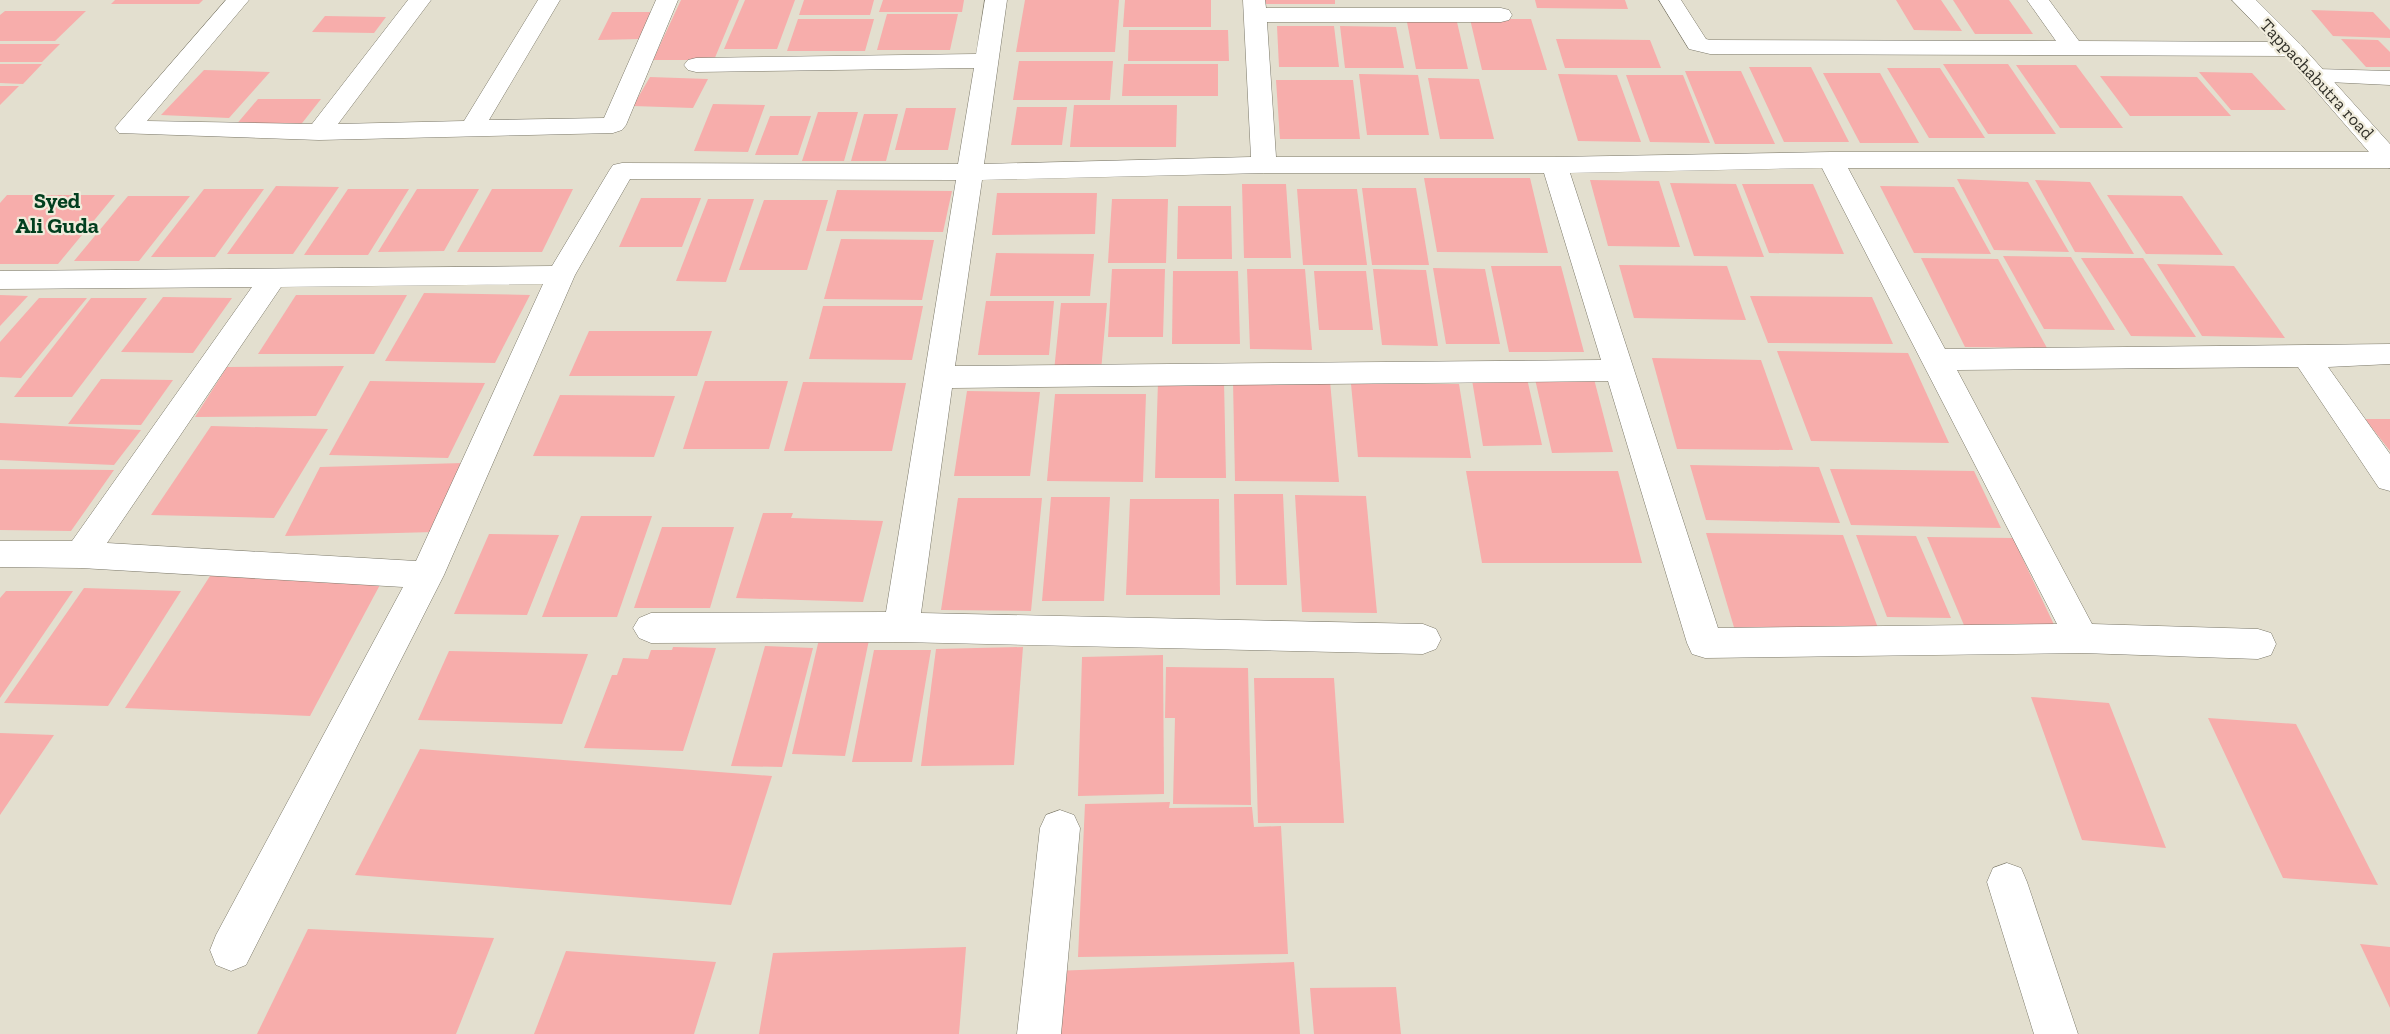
<svg xmlns="http://www.w3.org/2000/svg" width="2390" height="1034" font-family="'Zilla Slab',serif">
  <rect width="100%" height="100%" fill="#e3dfcf"/>
  <g fill="#f7adab">
    <polygon points="115,0 203,0 199,4 111,4"/>
    <polygon points="681,0 739,0 714,60 653,60"/>
    <polygon points="745,0 795,0 777,49 724,49"/>
    <polygon points="804,0 874,0 870,15 799,15"/>
    <polygon points="883,0 964,0 962,12 879,12"/>
    <polygon points="1025,0 1119,0 1115,52 1016,52"/>
    <polygon points="1125,0 1211,0 1211,27 1123,27"/>
    <polygon points="1265,0 1335,0 1335,4 1266,4"/>
    <polygon points="1535,0 1625,0 1628,9 1537,8"/>
    <polygon points="1896,0 1941,0 1962,31 1914,30"/>
    <polygon points="1953,0 2009,0 2033,34 1975,34"/>
    <polygon points="2311,10 2373,12 2390,30 2390,38 2333,36"/>
    <polygon points="5,11 86,11 55,41 0,41 0,15"/>
    <polygon points="612,12 654,12 641,39 598,40"/>
    <polygon points="887,14 958,14 950,50 877,50"/>
    <polygon points="325,16 386,17 374,33 312,32"/>
    <polygon points="798,19 874,19 865,51 787,51"/>
    <polygon points="1470,19 1531,19 1547,70 1482,70"/>
    <polygon points="1407,22 1457,22 1468,69 1416,69"/>
    <polygon points="1277,26 1334,26 1339,67 1279,67"/>
    <polygon points="1340,26 1396,27 1404,68 1345,68"/>
    <polygon points="1129,30 1228,30 1229,61 1128,61"/>
    <polygon points="1556,39 1650,40 1661,68 1565,68"/>
    <polygon points="2341,39 2378,40 2390,52 2390,67 2366,67"/>
    <polygon points="0,44 60,44 42,62 0,62"/>
    <polygon points="1019,61 1113,61 1110,100 1013,100"/>
    <polygon points="0,64 42,64 23,84 0,83"/>
    <polygon points="1124,64 1218,64 1218,96 1122,96"/>
    <polygon points="1943,64 2008,64 2056,134 1988,134"/>
    <polygon points="2016,65 2076,65 2123,128 2060,128"/>
    <polygon points="1749,67 1811,67 1849,142 1784,142"/>
    <polygon points="1887,68 1940,68 1985,138 1929,138"/>
    <polygon points="204,70 270,72 229,118 161,115"/>
    <polygon points="1685,71 1741,71 1775,144 1715,144"/>
    <polygon points="2199,72 2252,73 2286,110 2231,110"/>
    <polygon points="1823,73 1880,73 1919,143 1860,143"/>
    <polygon points="1359,74 1418,75 1429,135 1367,135"/>
    <polygon points="1558,74 1617,75 1641,142 1578,141"/>
    <polygon points="1626,75 1683,75 1710,143 1650,142"/>
    <polygon points="2100,76 2197,77 2231,116 2130,116"/>
    <polygon points="650,77 708,79 693,108 633,106"/>
    <polygon points="1428,78 1479,79 1494,139 1440,139"/>
    <polygon points="1276,80 1353,80 1360,139 1280,139"/>
    <polygon points="0,86 19,86 0,105"/>
    <polygon points="258,99 321,99 299,127 235,126"/>
    <polygon points="713,104 765,105 748,152 694,151"/>
    <polygon points="1074,105 1177,105 1176,147 1070,147"/>
    <polygon points="1017,107 1067,107 1062,145 1011,145"/>
    <polygon points="906,108 956,108 948,150 895,150"/>
    <polygon points="818,112 858,112 844,161 802,161"/>
    <polygon points="864,114 898,114 886,161 851,161"/>
    <polygon points="770,116 811,116 798,155 755,155"/>
    <polygon points="1424,178 1530,178 1548,253 1437,252"/>
    <polygon points="1957,179 2028,182 2069,252 1994,250"/>
    <polygon points="1590,180 1659,181 1680,247 1608,246"/>
    <polygon points="2035,180 2090,182 2134,254 2075,252"/>
    <polygon points="1670,183 1736,184 1764,257 1694,256"/>
    <polygon points="1242,184 1286,184 1291,258 1244,258"/>
    <polygon points="1742,184 1813,184 1844,254 1769,253"/>
    <polygon points="276,186 339,187 293,254 227,254"/>
    <polygon points="1880,186 1954,187 1991,254 1914,253"/>
    <polygon points="1362,188 1416,188 1429,265 1372,265"/>
    <polygon points="204,189 264,189 215,257 151,257"/>
    <polygon points="348,189 409,189 368,255 304,255"/>
    <polygon points="417,189 479,189 444,251 378,252"/>
    <polygon points="492,189 573,189 542,252 457,252"/>
    <polygon points="1297,189 1357,189 1367,265 1303,265"/>
    <polygon points="837,190 952,191 943,232 826,231"/>
    <polygon points="997,193 1097,193 1095,234 992,235"/>
    <polygon points="7,195 115,195 58,264 0,264 0,203"/>
    <polygon points="2107,195 2182,196 2223,255 2146,254"/>
    <polygon points="128,196 190,196 139,261 74,261"/>
    <polygon points="641,198 701,198 682,247 619,247"/>
    <polygon points="708,199 754,199 726,282 676,281"/>
    <polygon points="1112,199 1168,199 1166,263 1108,263"/>
    <polygon points="764,200 828,200 807,270 739,270"/>
    <polygon points="1178,206 1231,206 1232,259 1177,259"/>
    <polygon points="841,239 934,240 922,300 824,299"/>
    <polygon points="996,253 1094,254 1090,296 990,296"/>
    <polygon points="2003,256 2071,257 2115,330 2044,329"/>
    <polygon points="1921,258 1998,259 2047,348 1965,347"/>
    <polygon points="2081,258 2143,258 2196,337 2131,336"/>
    <polygon points="2157,264 2234,266 2285,338 2202,336"/>
    <polygon points="1619,265 1727,266 1746,320 1634,318"/>
    <polygon points="1491,266 1561,266 1584,352 1509,352"/>
    <polygon points="1433,268 1485,269 1500,344 1446,344"/>
    <polygon points="1112,269 1165,269 1163,337 1108,337"/>
    <polygon points="1247,269 1305,269 1312,350 1250,349"/>
    <polygon points="1373,269 1426,270 1438,346 1382,345"/>
    <polygon points="1173,271 1238,271 1240,344 1172,344"/>
    <polygon points="1314,271 1366,271 1373,330 1319,330"/>
    <polygon points="424,293 530,295 495,363 385,361"/>
    <polygon points="0,295 28,296 0,326"/>
    <polygon points="296,295 407,295 374,354 258,354"/>
    <polygon points="1750,296 1872,297 1893,344 1768,343"/>
    <polygon points="163,297 232,298 193,353 121,352"/>
    <polygon points="39,298 87,298 21,378 0,377 0,342"/>
    <polygon points="91,298 147,298 72,397 14,397"/>
    <polygon points="986,301 1054,301 1049,355 978,355"/>
    <polygon points="1061,303 1107,303 1101,371 1054,371"/>
    <polygon points="823,306 923,306 912,360 809,359"/>
    <polygon points="589,331 712,331 697,376 569,376"/>
    <polygon points="1777,351 1908,353 1949,443 1811,441"/>
    <polygon points="1652,358 1761,360 1793,450 1677,449"/>
    <polygon points="344,366 316,416 195,417 227,367"/>
    <polygon points="1471,374 1526,374 1542,445 1483,446"/>
    <polygon points="101,379 173,380 141,425 68,424"/>
    <polygon points="1535,379 1594,379 1613,452 1552,453"/>
    <polygon points="370,381 485,383 448,458 329,455"/>
    <polygon points="705,381 788,381 769,449 683,449"/>
    <polygon points="1158,381 1224,381 1226,478 1155,478"/>
    <polygon points="1233,381 1330,381 1339,482 1235,481"/>
    <polygon points="803,382 906,383 892,451 784,451"/>
    <polygon points="1351,384 1459,384 1471,458 1358,457"/>
    <polygon points="967,391 1040,392 1030,476 954,476"/>
    <polygon points="1055,394 1146,394 1143,482 1047,481"/>
    <polygon points="560,395 675,396 654,457 533,456"/>
    <polygon points="2365,419 2390,419 2390,451"/>
    <polygon points="0,423 141,430 114,465 0,460"/>
    <polygon points="211,426 328,429 274,518 151,515"/>
    <polygon points="463,463 434,532 285,536 320,467"/>
    <polygon points="1690,465 1819,467 1840,523 1706,520"/>
    <polygon points="0,469 114,470 71,531 0,530"/>
    <polygon points="1830,469 1974,471 2001,528 1851,525"/>
    <polygon points="1466,471 1618,471 1642,563 1482,563"/>
    <polygon points="1234,494 1283,494 1287,585 1236,585"/>
    <polygon points="1295,495 1366,496 1377,613 1302,612"/>
    <polygon points="1051,497 1110,497 1104,601 1042,601"/>
    <polygon points="958,498 1042,498 1031,611 941,610"/>
    <polygon points="1130,499 1219,499 1220,595 1126,595"/>
    <polygon points="763,513 793,513 791,518 883,521 863,602 736,598"/>
    <polygon points="581,516 652,516 617,617 542,617"/>
    <polygon points="662,527 734,527 710,608 634,608"/>
    <polygon points="1706,533 1843,535 1881,636 1736,634"/>
    <polygon points="489,534 559,535 527,615 454,614"/>
    <polygon points="1856,535 1916,536 1951,618 1887,617"/>
    <polygon points="1927,537 2013,538 2057,631 1966,630"/>
    <polygon points="210,576 382,581 310,716 125,708"/>
    <polygon points="84,588 181,591 108,706 4,703"/>
    <polygon points="6,591 73,591 0,698 0,598"/>
    <polygon points="820,635 870,635 845,756 792,754"/>
    <polygon points="765,646 813,648 782,767 731,766"/>
    <polygon points="673,647 716,648 683,751 584,748 612,675 617,675 623,658 648,659 651,650 672,650"/>
    <polygon points="1023,647 1014,765 921,766 936,649"/>
    <polygon points="874,650 931,650 912,762 852,762"/>
    <polygon points="449,651 588,654 562,724 418,720"/>
    <polygon points="1163,655 1164,794 1078,796 1082,657"/>
    <polygon points="1166,667 1248,668 1251,805 1173,804 1175,718 1165,718"/>
    <polygon points="1254,678 1334,678 1344,823 1258,823"/>
    <polygon points="2031,697 2109,703 2166,848 2082,840"/>
    <polygon points="2208,718 2296,724 2378,885 2283,878"/>
    <polygon points="0,733 54,735 0,815"/>
    <polygon points="420,749 772,776 731,905 355,875"/>
    <polygon points="1170,802 1169,808 1252,807 1254,827 1281,826 1288,954 1078,957 1085,804"/>
    <polygon points="308,929 494,938 456,1034 257,1034"/>
    <polygon points="2360,944 2390,947 2390,1008"/>
    <polygon points="966,947 959,1034 759,1034 773,953"/>
    <polygon points="566,951 716,962 694,1034 534,1034"/>
    <polygon points="1294,962 1300,1034 1051,1034 1053,971"/>
    <polygon points="1396,987 1401,1034 1314,1034 1310,988"/>
  </g>
  <g fill="none" stroke-linecap="round" stroke-linejoin="round">
    <g stroke="#7b7869" stroke-width="1">
      <g id="minor">
        <polygon points="226,0 249,0 147,121 312,124 408,0 431,0 338,124 464,121 538,0 560,0 489,120 604,118 656,0 678,0 626,125 622,130 613,133 319,140 119,133 115,128 119,123"/>
        <path d="M985 0H1007L984 164 1251 157 1243 0H1265L1266 8H1501L1509 10 1512 15 1509 20 1501 22H1267L1276 157H1555L1831 152H2390V168H1848L1945 349 2390 344V364L2328 367 2390 454V491L2379 488 2298 367 1957 370 2092 624 2258 629 2271 633 2276 644 2271 655 2258 659 2082 653 1705 658 1692 654 1687 643 1608 381 952 388 921 613 1423 624 1436 629 1441 639 1436 649 1423 654 901 642 651 643 639 638 633 628 639 618 651 613 886 612 956 180 630 179 575 275 444 575 246 965 231 971 216 965 210 950 216 935 403 587 81 568 0 567V541H72L252 287 0 289V271L552 266 609 171 613 165 622 163 958 164 974 68 696 72 688 70 684 65 688 60 696 58 976 54ZM1822 168 2057 624 1718 628 1570 173ZM1264 173H1544L1601 360 955 366 982 180ZM543 284 416 561 107 543 281 287Z"/>
        <polygon points="1659,0 1681,0 1706,39 1710,40 2056,41 2027,0 2049,0 2079,41 2292,42 2300,44 2304,49 2300,54 2292,56 1710,54 1689,49"/>
        <polygon points="2316,69 2390,71 2390,85 2308,81 2304,76 2308,71"/>
        <polygon points="1060,810 1074,815 1080,828 1061,1034 1017,1034 1040,828 1046,815"/>
        <polygon points="2007,863 2021,868 2027,882 2078,1034 2034,1034 1987,882 1993,868"/>
      </g>
    </g>
    <g stroke="#7b7869" stroke-width="1">
      <polygon id="secondary" points="2232,0 2256,0 2300,44 2390,144 2390,168 2381,166 2284,54"/>
    </g>
    <use href="#minor" fill="#fff" fill-rule="evenodd"/>
    <use href="#secondary" fill="#fff" fill-rule="evenodd"/>
  </g>
  <g text-anchor="middle" stroke-width="4.5" stroke-linejoin="round" paint-order="stroke">
    <g font-size="18" fill="#302f28" stroke="#f0ecdc">
      <text transform="translate(2317 79) rotate(47)" y="6">Tappachabutra road</text>
    </g>
    <g font-size="22" font-weight="bold" fill="#023f1f" stroke="#f0ecdc">
      <text x="57" y="208">Syed<tspan x="57" dy="25">Ali Guda</tspan></text>
    </g>
  </g>
</svg>
